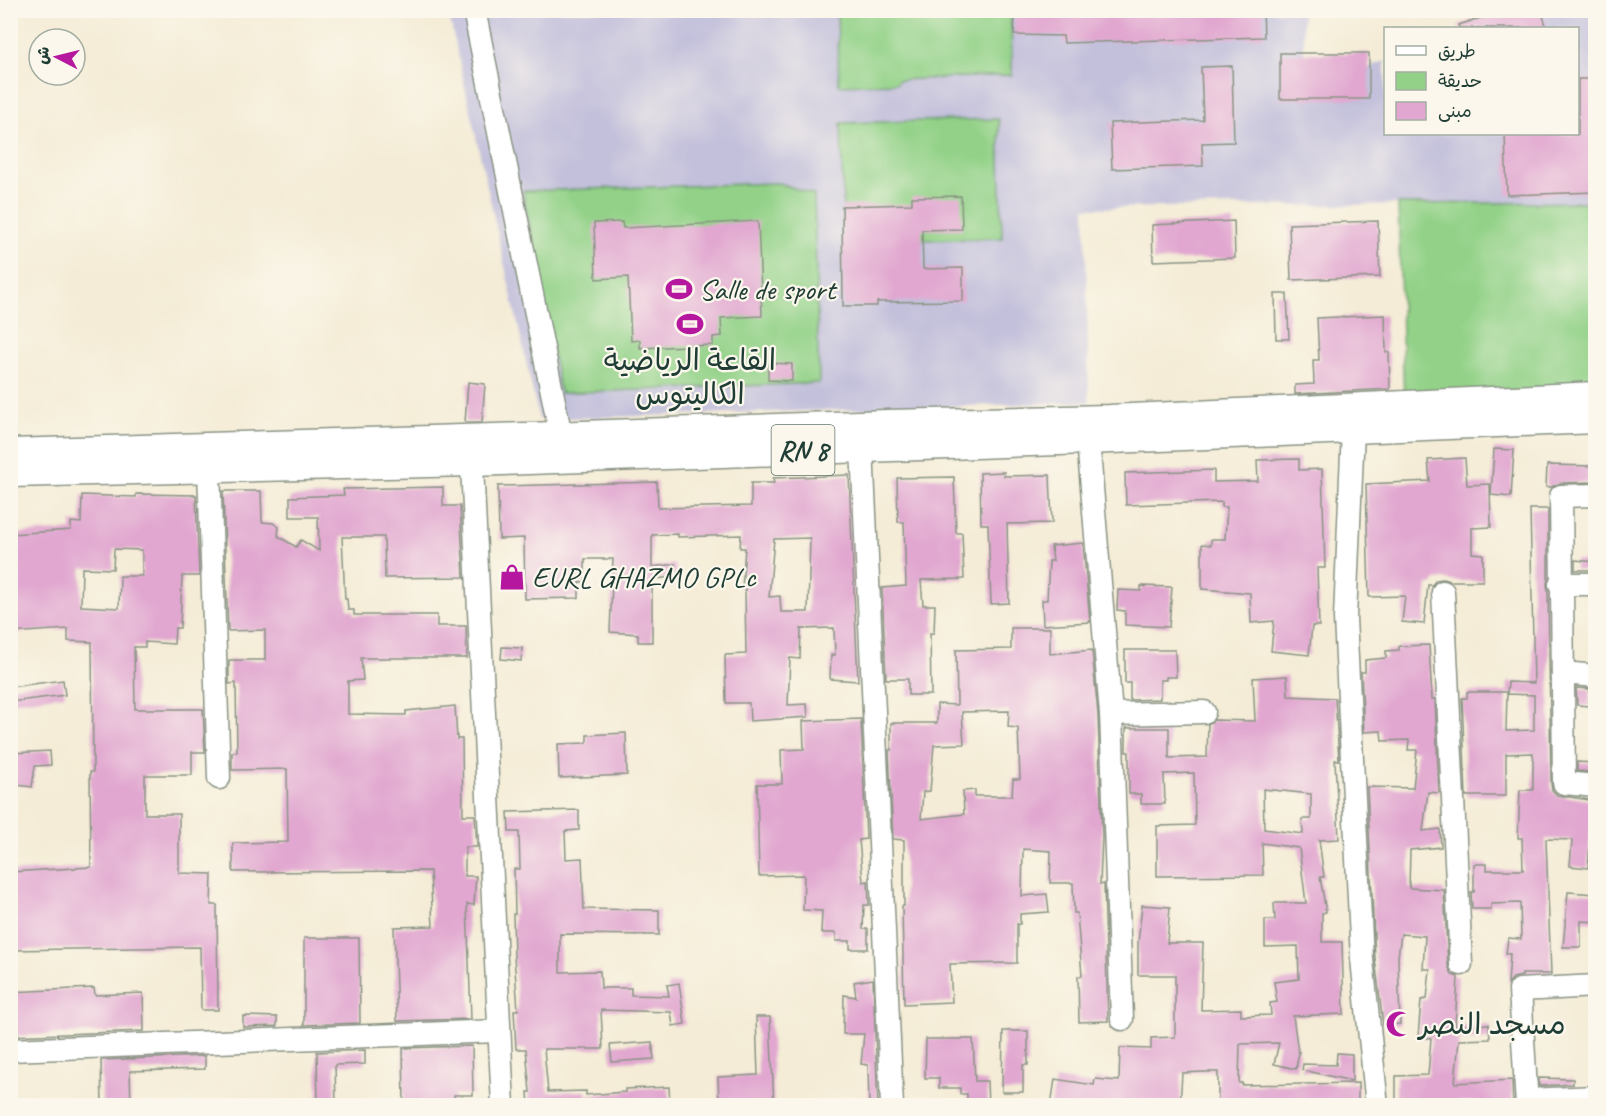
<svg xmlns="http://www.w3.org/2000/svg" width="1606" height="1116" font-family="Caveat,'Playpen Sans Arabic',sans-serif">
  <rect width="100%" height="100%" fill="#fbf7ec"/>
  <filter id="ink" filterUnits="userSpaceOnUse"><feTurbulence type="fractalNoise" baseFrequency=".0167" numOctaves="2"/><feDisplacementMap in="SourceGraphic" scale="12" xChannelSelector="R" yChannelSelector="G"/><feConvolveMatrix kernelMatrix="1 2 1 2 8 2 1 2 1" color-interpolation-filters="sRGB"/></filter>
  <filter id="wash" filterUnits="userSpaceOnUse"><feTurbulence type="fractalNoise" baseFrequency=".008" numOctaves="4" result="noise"/><feDisplacementMap in="SourceGraphic" scale="24" xChannelSelector="R" yChannelSelector="G"/><feGaussianBlur stdDeviation="1.35" result="paint"/><feColorMatrix in="noise" values="0 0 0 0 0 0 0 0 0 0 0 0 0 0 0 0 0 1.4 0 .05"/><feComposite in="paint" operator="in"/></filter>
  <g filter="url(#wash)">
    <rect width="100%" height="100%" fill="#f4ecd6"/>
    <polygon fill="#c3c0db" points="448,11 1302,11 1306,96 1385,61 1386,134 1578,134 1578,28 1458,28 1498,11 1595,11 1595,202 1085,208 1089,402 539,419"/>
    <g fill="#92d187" stroke="#58875e" stroke-width="1.5">
      <polygon points="837,11 1011,11 1012,75 898,80 897,83 839,85"/>
      <polygon points="999,119 1002,238 844,242 841,123"/>
      <polygon points="779,183 814,195 819,383 560,393 523,191"/>
      <polygon points="1595,202 1595,396 1404,404 1398,204"/>
    </g>
    <g id="blocks">
      <g fill="#e1a7d0" fill-rule="evenodd">
        <polygon points="1015,10 1263,10 1264,37 1064,43 1063,36 1014,35"/>
        <polygon points="1507,10 1541,10 1547,28 1459,28 1458,25"/>
        <rect x="1280" y="53" width="89" height="46"/>
        <polygon points="1232,66 1234,142 1202,143 1203,166 1112,169 1110,123 1203,120 1201,67"/>
        <polygon points="1578,79 1596,79 1596,192 1507,195 1505,134 1578,134"/>
        <polygon points="961,196 962,229 922,230 923,269 963,268 963,301 877,302 877,306 843,306 842,206 912,204 912,197"/>
        <polygon points="758,221 762,316 721,318 722,336 713,337 713,345 640,348 640,340 631,341 628,277 596,279 594,223 622,222 623,228"/>
        <polygon points="1234,221 1235,258 1153,261 1152,225"/>
        <polygon points="1378,221 1380,277 1291,280 1289,224"/>
        <polygon points="1275,294 1287,294 1289,339 1276,339"/>
        <polygon points="1385,315 1386,352 1389,352 1390,389 1295,394 1295,385 1314,384 1313,360 1319,360 1317,318"/>
        <polygon points="768,363 792,364 792,381 768,380"/>
        <polygon points="468,382 485,384 482,422 465,422"/>
        <polygon points="1494,449 1514,450 1511,497 1491,495"/>
        <polygon points="1465,458 1467,485 1490,484 1491,527 1472,528 1472,553 1483,554 1483,581 1451,581 1443,579 1436,580 1432,585 1428,585 1424,624 1402,622 1405,596 1369,597 1366,484 1430,481 1428,460"/>
        <polygon points="1299,459 1299,470 1322,469 1325,568 1317,568 1319,626 1312,626 1309,655 1271,651 1274,621 1251,623 1250,593 1202,589 1202,544 1211,545 1211,539 1225,539 1227,507 1222,507 1222,502 1126,505 1125,473 1214,470 1214,482 1258,481 1257,460"/>
        <polygon points="1547,465 1595,466 1595,482 1561,483 1551,487 1546,487"/>
        <polygon points="1004,472 1004,476 1050,475 1052,523 1007,524 1009,603 991,604 988,524 981,524 980,473"/>
        <path d="M849 475 858 681 830 679 831 655H835L834 628 801 629 800 659 790 658 788 705 807 704 808 717 750 721 749 703H726L725 655 746 654 745 589H742L745 548H740L741 535 678 537V534L652 535V567L675 564 676 577 652 579V642H638V634L610 632 613 559H585V582H579V598L525 599 524 538 499 539 498 486 657 482 658 508 751 506V483H774L773 478ZM810 538 808 612H781L780 596 769 597 774 539Z"/>
        <polygon points="954,477 956,533 962,533 964,579 921,580 923,605 935,605 934,633 930,633 931,695 908,695 908,679 886,679 882,588 906,586 904,522 898,522 897,478"/>
        <polygon points="443,487 443,506 460,506 464,577 385,578 384,537 342,537 345,599 347,599 348,610 354,610 354,615 437,615 437,626 466,626 467,658 361,658 363,680 348,681 348,714 406,715 406,711 455,706 457,739 462,739 463,815 475,815 477,847 465,847 465,876 476,876 474,905 467,904 471,1019 397,1021 394,927 433,926 430,871 233,872 233,843 288,842 287,769 232,770 232,752 237,752 236,683 229,684 229,660 265,660 265,630 228,631 223,491 261,491 262,522 273,523 279,527 278,536 296,547 301,540 319,551 318,517 290,517 290,497 344,495 343,489"/>
        <path d="M136 494 196 495 199 576H182L180 628H175L174 644 145 642V647H134L135 709H203L205 752H192V775H145V814H179V873L212 874 211 905H217L218 1010H201L200 947 10 950V872L91 867 90 772H93L92 642 68 641V629L10 633V534L71 530V522L81 523 82 495 136 497ZM114 549 142 550V576H120L119 608 81 606 82 568 113 569Z"/>
        <polygon points="1530,509 1548,509 1548,577 1547,585 1548,591 1551,784 1552,790 1557,795 1596,801 1596,832 1591,831 1588,868 1570,866 1572,840 1546,839 1551,974 1522,974 1522,976 1513,978 1508,984 1510,954 1506,954 1508,938 1521,939 1520,903 1491,904 1491,909 1472,909 1471,892 1474,892 1474,864 1487,864 1487,870 1523,870 1522,838 1518,838 1520,790 1533,790 1533,753 1506,754 1506,796 1466,796 1462,698 1467,698 1467,692 1507,692 1506,731 1534,730 1534,695 1507,694 1508,682 1534,683"/>
        <polygon points="1083,543 1090,622 1043,625 1042,600 1047,600 1049,561 1053,561 1051,546"/>
        <polygon points="1575,560 1596,562 1596,570 1575,570"/>
        <polygon points="1141,586 1172,587 1169,627 1125,625 1125,611 1117,610 1118,590 1141,591"/>
        <path d="M1011 628H1050V654L1092 650 1098 715 1102 836 1100 884H1104L1108 1021 1079 1022 1078 976H1082L1077 913H1074L1073 883H1050L1051 851 1023 849 1022 896 1047 894 1049 912 1020 914V924H1017V963L950 964 952 1002 904 1004 902 906H904V840L893 839 889 750H891V723H937V704L957 705 956 650 1011 649ZM1009 711 1008 727 1018 728 1020 779H1013L1012 796H975V790L963 791 964 814 921 819 923 792 930 791 934 745 964 744 962 712Z"/>
        <polygon points="1429,645 1432,699 1435,699 1439,793 1428,792 1423,831 1440,829 1441,847 1410,850 1409,888 1444,890 1448,965 1452,975 1458,977 1455,1026 1489,1024 1490,1039 1459,1040 1455,1083 1512,1080 1513,1106 1473,1106 1473,1102 1432,1102 1432,1106 1396,1106 1396,1076 1428,1075 1431,1038 1418,1037 1421,1000 1427,999 1430,969 1423,969 1425,936 1401,934 1398,957 1400,1024 1383,1025 1375,958 1367,787 1413,788 1417,750 1408,750 1409,740 1382,741 1381,731 1364,732 1361,672 1365,672 1365,660 1386,658 1386,651 1399,650 1399,646"/>
        <polygon points="502,647 522,648 521,661 501,659"/>
        <polygon points="1125,650 1175,650 1176,677 1166,677 1166,680 1160,680 1160,699 1130,700 1130,683 1125,683"/>
        <path d="M1287 676 1288 696 1335 698 1339 760H1335L1339 839 1319 840 1324 877H1320L1326 912 1322 913V942H1342L1344 1014 1293 1016 1298 1052H1299L1296 1069 1274 1064 1279 1043 1240 1044 1239 1083H1242V1085L1358 1083V1106H1218V1072H1204L1182 1073 1180 1106H1051L1055 1079 1094 1085 1095 1079 1119 1081 1120 1048 1151 1049V1038L1175 1037V975H1138V943L1142 905 1170 907 1167 943H1203L1201 1010 1241 1009V1016L1271 1015 1270 1003 1277 1002 1274 982 1299 979 1298 946 1265 947V920H1275L1274 903H1306L1299 848 1262 843 1263 875 1157 876V826L1195 825 1194 773 1164 774 1165 804H1141V794H1129V752H1126V728H1169V758L1207 757 1208 724 1214 720 1255 721 1253 678ZM1263 789 1311 794V819H1302L1303 834 1264 829Z"/>
        <polygon points="63,680 65,695 10,702 10,687"/>
        <polygon points="1576,688 1590,689 1589,706 1577,705"/>
        <polygon points="861,719 866,839 859,840 863,882 868,881 869,905 864,905 863,929 868,929 868,949 850,949 850,941 836,941 836,933 821,933 822,911 803,910 804,875 759,876 757,784 782,784 781,750 804,749 803,721"/>
        <polygon points="626,733 627,775 559,778 558,744 587,743 587,735"/>
        <polygon points="50,751 51,765 35,766 32,787 10,784 12,753"/>
        <polygon points="1577,762 1594,763 1594,772 1577,771"/>
        <polygon points="579,810 579,830 565,831 566,859 582,858 584,909 659,910 659,935 560,934 560,972 600,971 601,988 631,988 631,995 669,996 667,985 679,983 685,1024 673,1026 671,1012 601,1010 603,1049 544,1049 548,1092 586,1091 586,1095 625,1092 625,1089 669,1087 670,1104 529,1106 528,1092 530,1092 526,1049 516,1049 514,1010 518,1010 514,956 513,914 515,914 514,869 520,869 519,832 509,832 508,812"/>
        <polygon points="1568,892 1596,894 1596,922 1581,921 1581,947 1563,947"/>
        <polygon points="304,938 359,938 360,1023 304,1025"/>
        <polygon points="873,979 878,1106 869,1106 868,1065 861,1064 864,1034 843,1034 844,995 856,997 854,982"/>
        <polygon points="94,988 95,995 143,993 144,1031 10,1036 10,992"/>
        <polygon points="243,1016 277,1017 277,1026 243,1027"/>
        <polygon points="756,1017 770,1017 774,1106 719,1106 718,1077 758,1075"/>
        <polygon points="1003,1031 1028,1031 1028,1065 1023,1065 1023,1092 1002,1092"/>
        <polygon points="926,1039 973,1039 975,1081 987,1081 988,1106 967,1106 967,1094 960,1094 960,1088 939,1088 939,1078 925,1078"/>
        <polygon points="652,1042 654,1059 612,1062 610,1045"/>
        <polygon points="472,1046 473,1095 454,1095 454,1106 404,1106 403,1048"/>
        <polygon points="365,1050 365,1064 335,1065 336,1106 318,1106 317,1052"/>
        <polygon points="1337,1053 1352,1054 1352,1081 1302,1070 1303,1064 1336,1065"/>
        <polygon points="205,1056 205,1069 130,1071 131,1106 102,1106 101,1060"/>
        <polygon points="1539,1078 1573,1079 1573,1084 1539,1086"/>
      </g>
    </g>
  </g>
  <g filter="url(#ink)">
    <use href="#blocks" fill-opacity="0" stroke="#8a9485" stroke-width="1.5"/>
    <g fill="none" stroke-linecap="round" stroke-linejoin="round">
      <g stroke="#8a9485" stroke-width="25">
        <g id="minor">
          <polyline points="474,10 561,436"/>
          <polyline points="1353,429 1345,618 1362,959 1377,1106"/>
          <polyline points="1088,440 1111,714 1122,1019"/>
          <polyline points="471,445 503,1106"/>
          <polyline points="862,448 892,1106"/>
          <polyline points="209,467 219,778"/>
          <polyline points="1596,495 1561,496 1564,783 1596,786"/>
          <polyline points="1560,584 1596,584"/>
          <polyline points="1443,592 1461,964"/>
          <polyline points="1563,673 1596,676"/>
          <polyline points="1111,714 1204,712"/>
          <polyline points="10,1050 498,1031"/>
          <polyline points="1527,1100 1596,1097"/>
          <polyline points="1527,1106 1520,990 1596,986"/>
        </g>
      </g>
      <g stroke="#8a9485" stroke-width="31">
        <g id="major">
          <polyline points="10,453 526,437 887,424 1110,419 1596,396"/>
          <polyline points="10,473 472,462 1088,440 1596,419"/>
        </g>
      </g>
      <use href="#minor" stroke="#fff" stroke-width="22"/>
      <use href="#major" stroke="#fff" stroke-width="28"/>
    </g>
  </g>
  <defs>
    <g id="stadium-bare" transform="scale(2.07)"><path d="M0-5a6.5 5 0 1 0 0 10a6.5 5 0 1 0 0-10ZM-3.5-1.8h7v3.6h-7Z" fill="#b5179e" stroke="#fbf7ec" stroke-width="2.5" paint-order="stroke"/></g>
    <g id="shop-bare" transform="scale(2.07)"><path d="M-5-2.5h2.3a2.7 3.5 0 0 1 5.4 0H5L5.5 6h-11ZM-1.5-2.5h3a1.5 2.3 0 0 0-3 0Z" fill="#b5179e" stroke="#fbf7ec" stroke-width="2.5" paint-order="stroke"/></g>
    <g id="mosque-bare" transform="scale(2.07)"><path d="M3.5-4.9A6 6 0 1 0 3.5 4.9A5 5 0 1 1 3.5-4.9Z" fill="#b5179e" stroke="#fbf7ec" stroke-width="2.5" paint-order="stroke"/></g>
  </defs>
  <g fill-rule="evenodd">
    <use href="#stadium-bare" x="679" y="289"/>
    <use href="#stadium-bare" x="690" y="324"/>
    <use href="#shop-bare" x="512" y="577"/>
    <use href="#mosque-bare" x="1399" y="1024"/>
  </g>
  <g text-anchor="middle" stroke-width="4.5" stroke-linejoin="round" paint-order="stroke">
    <rect fill="#fbf7ec" stroke="#61756b" stroke-width="1.5" x="771.5" y="425" width="63" height="50" rx="4.5"/>
    <g font-size="28" font-weight="bold" fill="#1f3d34">
      <text x="803" y="460">RN 8</text>
    </g>
    <g font-size="30" fill="#1f3d34" stroke="#fbf7ec" text-anchor="start">
      <text x="699" y="299">Salle de sport</text>
      <text x="690" y="370" text-anchor="middle">القاعة الرياضية<tspan x="690" dy="34">الكاليتوس</tspan></text>
      <text x="532" y="587">EURL GHAZMO GPLc</text>
      <text x="1419" y="1034">مسجد النصر</text>
    </g>
  </g>
  <rect width="1606" height="1116" fill="none" stroke="#fbf7ec" stroke-width="36"/>
  <rect x="1384" y="27" width="195" height="108" fill="#fbf7ec" stroke="#a3ada2" stroke-width="1.5"/>
  <rect x="1396" y="46" width="30" height="9" fill="#ffffff" stroke="#a3ada2" stroke-width="1.5"/>
  <text x="1438" y="57" font-size="18" fill="#1f3d34">طريق</text>
  <rect x="1396" y="72" width="30" height="18" fill="#92d187" stroke="#a3ada2" stroke-width="1.5"/>
  <text x="1438" y="87" font-size="18" fill="#1f3d34">حديقة</text>
  <rect x="1396" y="102" width="30" height="18" fill="#e1a7d0" stroke="#a3ada2" stroke-width="1.5"/>
  <text x="1438" y="117" font-size="18" fill="#1f3d34">مبنى</text>
  <g transform="translate(57 57) rotate(277)"><circle r="28" fill="#fbf7ec" stroke="#a3ada2" stroke-width="1.5"/>
  <path d="M0-4.5L10 22L0 15L-10 22Z" fill="#b5179e"/>
  <text y="-9" font-size="16" font-weight="bold" text-anchor="middle" fill="#1f3d34">ش</text>
  </g>
</svg>
